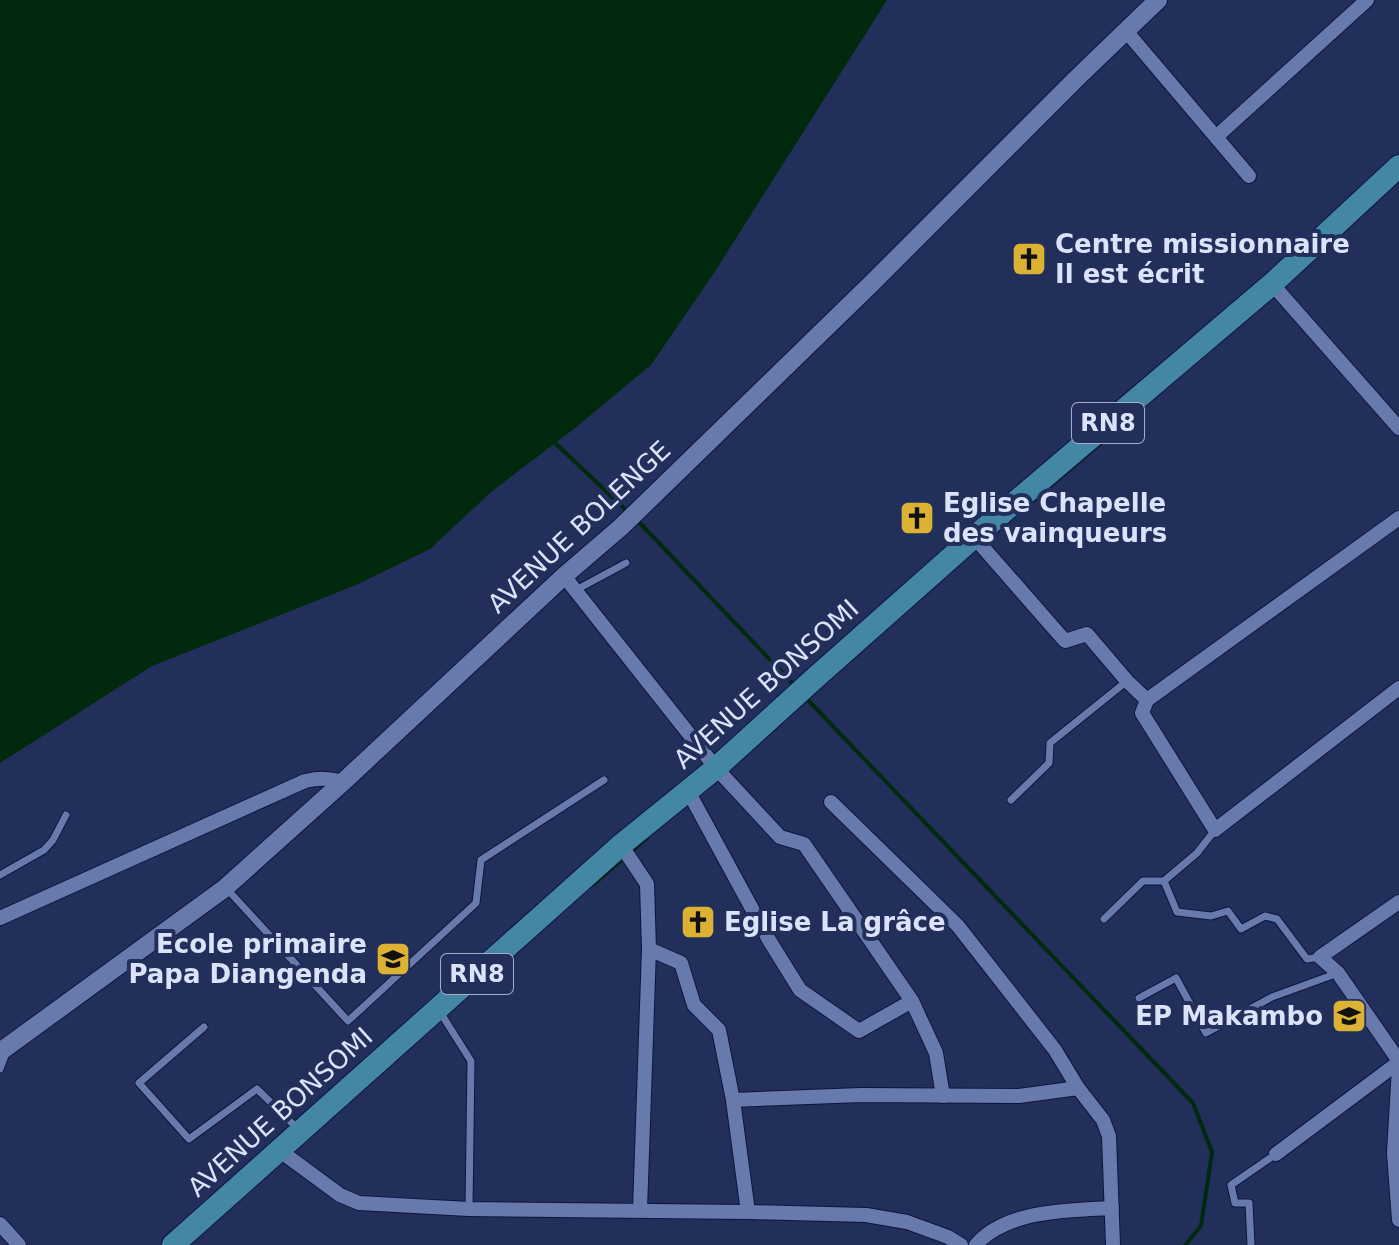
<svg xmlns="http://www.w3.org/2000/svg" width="1399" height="1245" font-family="'DejaVu Sans',sans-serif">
  <rect width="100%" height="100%" fill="#232f5b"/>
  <polygon fill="#00290d" points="0,0 887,0 714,273 651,365 575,428 491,492 430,549 356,585 152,666 0,763"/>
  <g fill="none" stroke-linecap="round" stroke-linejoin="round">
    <g stroke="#00290d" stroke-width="4">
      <polyline points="553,441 628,512"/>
      <polyline points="1022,510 1113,433"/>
      <polyline points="637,520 794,685"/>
      <polyline points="805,697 1193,1103 1212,1152 1201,1226 1185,1245"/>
      <polyline points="631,852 648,837"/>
      <polyline points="594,884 624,858"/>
    </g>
    <g stroke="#0d153f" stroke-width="9">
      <g id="service">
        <polyline points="576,590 626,563"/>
        <polyline points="1011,800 1049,763 1050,743 1127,681"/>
        <polyline points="0,875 44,850 53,840 66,815"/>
        <polyline points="1164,881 1177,912 1211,916 1228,911 1241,929 1265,916 1277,919 1307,959 1320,957"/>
        <polyline points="227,889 348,1021 476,903 481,860 604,780"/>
        <polyline points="1104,919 1143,881 1164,881 1197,853 1215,830"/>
        <polyline points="1139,998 1176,978 1206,1033 1272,997 1338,973"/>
        <polyline points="440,1012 471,1061 469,1209"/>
        <polyline points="204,1027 139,1083 189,1139 257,1089 299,1130"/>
        <polyline points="0,1069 6,1053"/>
        <polyline points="1251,1245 1249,1203 1235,1203 1231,1185 1276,1154"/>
      </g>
    </g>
    <g stroke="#0d153f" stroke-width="16">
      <g id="minor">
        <polyline points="1126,31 1249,176"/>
        <polyline points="1216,137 1367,0"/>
        <polyline points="1272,284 1399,428"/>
        <polyline points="974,537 1065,641 1087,634 1127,681 1147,700"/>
        <polyline points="564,576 716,768 780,837 804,844 912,1001 936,1053 943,1096"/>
        <polyline points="1147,700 1142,713 1215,830 1399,688"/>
        <polyline points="1147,700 1399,518"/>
        <polyline points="688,791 769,940 800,990 859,1031 912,1001"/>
        <polyline points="831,802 958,926 1055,1050 1078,1088"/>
        <polyline points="621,845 647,884 649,949 640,1210"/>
        <polyline points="1399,902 1320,957 1338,973 1399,1061"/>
        <path d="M0 918 305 781C319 778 329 778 343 782"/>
        <polyline points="649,949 681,963 694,1005 719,1030 733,1100 748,1212"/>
        <polyline points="1399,1067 1394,1153 1399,1220"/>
        <polyline points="733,1100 861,1095 1019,1096 1078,1088 1103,1120 1109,1136 1113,1245"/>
        <polyline points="279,1150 340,1195 359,1203 469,1209 748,1212 866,1215 907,1222 948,1237 961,1245"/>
        <polyline points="1276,1154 1399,1062"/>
        <polyline points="0,1224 19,1245"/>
        <path d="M976 1245C1005 1210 1070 1210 1112 1208"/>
      </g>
    </g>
    <g stroke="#0d153f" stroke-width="20">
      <polyline id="tertiary" points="0,1052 225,888 343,782 564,576 621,527 871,284 1079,76 1158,0"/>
    </g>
    <g stroke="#0d153f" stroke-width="24">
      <polyline id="primary" points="173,1245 621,845 716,768 815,678 974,537 1272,284 1399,166"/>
    </g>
    <use href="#service" stroke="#6879ab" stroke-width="7"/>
    <use href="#minor" stroke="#6879ab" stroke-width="14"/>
    <use href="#tertiary" stroke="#6879ab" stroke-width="18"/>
    <use href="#primary" stroke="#4487a4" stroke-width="22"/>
  </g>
  <defs>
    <g id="church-square" transform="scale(1.8)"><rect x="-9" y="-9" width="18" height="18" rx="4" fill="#dbb233" stroke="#232f5b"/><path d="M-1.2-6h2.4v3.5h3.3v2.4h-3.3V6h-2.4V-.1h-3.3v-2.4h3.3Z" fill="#111"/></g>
    <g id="school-square" transform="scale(1.8)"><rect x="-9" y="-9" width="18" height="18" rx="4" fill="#dbb233" stroke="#232f5b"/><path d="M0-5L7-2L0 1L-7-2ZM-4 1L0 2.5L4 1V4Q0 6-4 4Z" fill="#111"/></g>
  </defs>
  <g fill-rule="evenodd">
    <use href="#church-square" x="1029" y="259"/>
    <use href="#church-square" x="917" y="518"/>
    <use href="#church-square" x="698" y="922"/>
    <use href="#school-square" x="393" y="959"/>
    <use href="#school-square" x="1349" y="1016"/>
  </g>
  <g text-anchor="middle" stroke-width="8" stroke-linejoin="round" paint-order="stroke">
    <g fill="#232f5b" stroke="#a4adca" stroke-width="2">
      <rect x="1072" y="403" width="72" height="40" rx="6"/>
      <rect x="441" y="954" width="72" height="40" rx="6"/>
    </g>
    <g font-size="24" font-weight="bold" fill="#dbe3fa">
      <text x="1108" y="431">RN8</text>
      <text x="477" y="982">RN8</text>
    </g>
    <g font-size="26" font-weight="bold" fill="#dbe3fa" stroke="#232f5b" text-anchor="start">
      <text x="1055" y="253">Centre missionnaire<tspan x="1055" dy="30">Il est écrit</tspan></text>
      <text x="943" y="512">Eglise Chapelle<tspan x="943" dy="30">des vainqueurs</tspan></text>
      <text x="724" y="931">Eglise La grâce</text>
      <text x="367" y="953" text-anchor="end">Ecole primaire<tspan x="367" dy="30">Papa Diangenda</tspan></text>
      <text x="1323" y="1025" text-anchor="end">EP Makambo</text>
    </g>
    <g font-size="26" fill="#dbe3fa" stroke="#232f5b">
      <text transform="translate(579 527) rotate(-43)" y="9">AVENUE BOLENGE</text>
      <text transform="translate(766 684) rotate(-42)" y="9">AVENUE BONSOMI</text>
      <text transform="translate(280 1112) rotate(-42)" y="9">AVENUE BONSOMI</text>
    </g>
  </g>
</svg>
